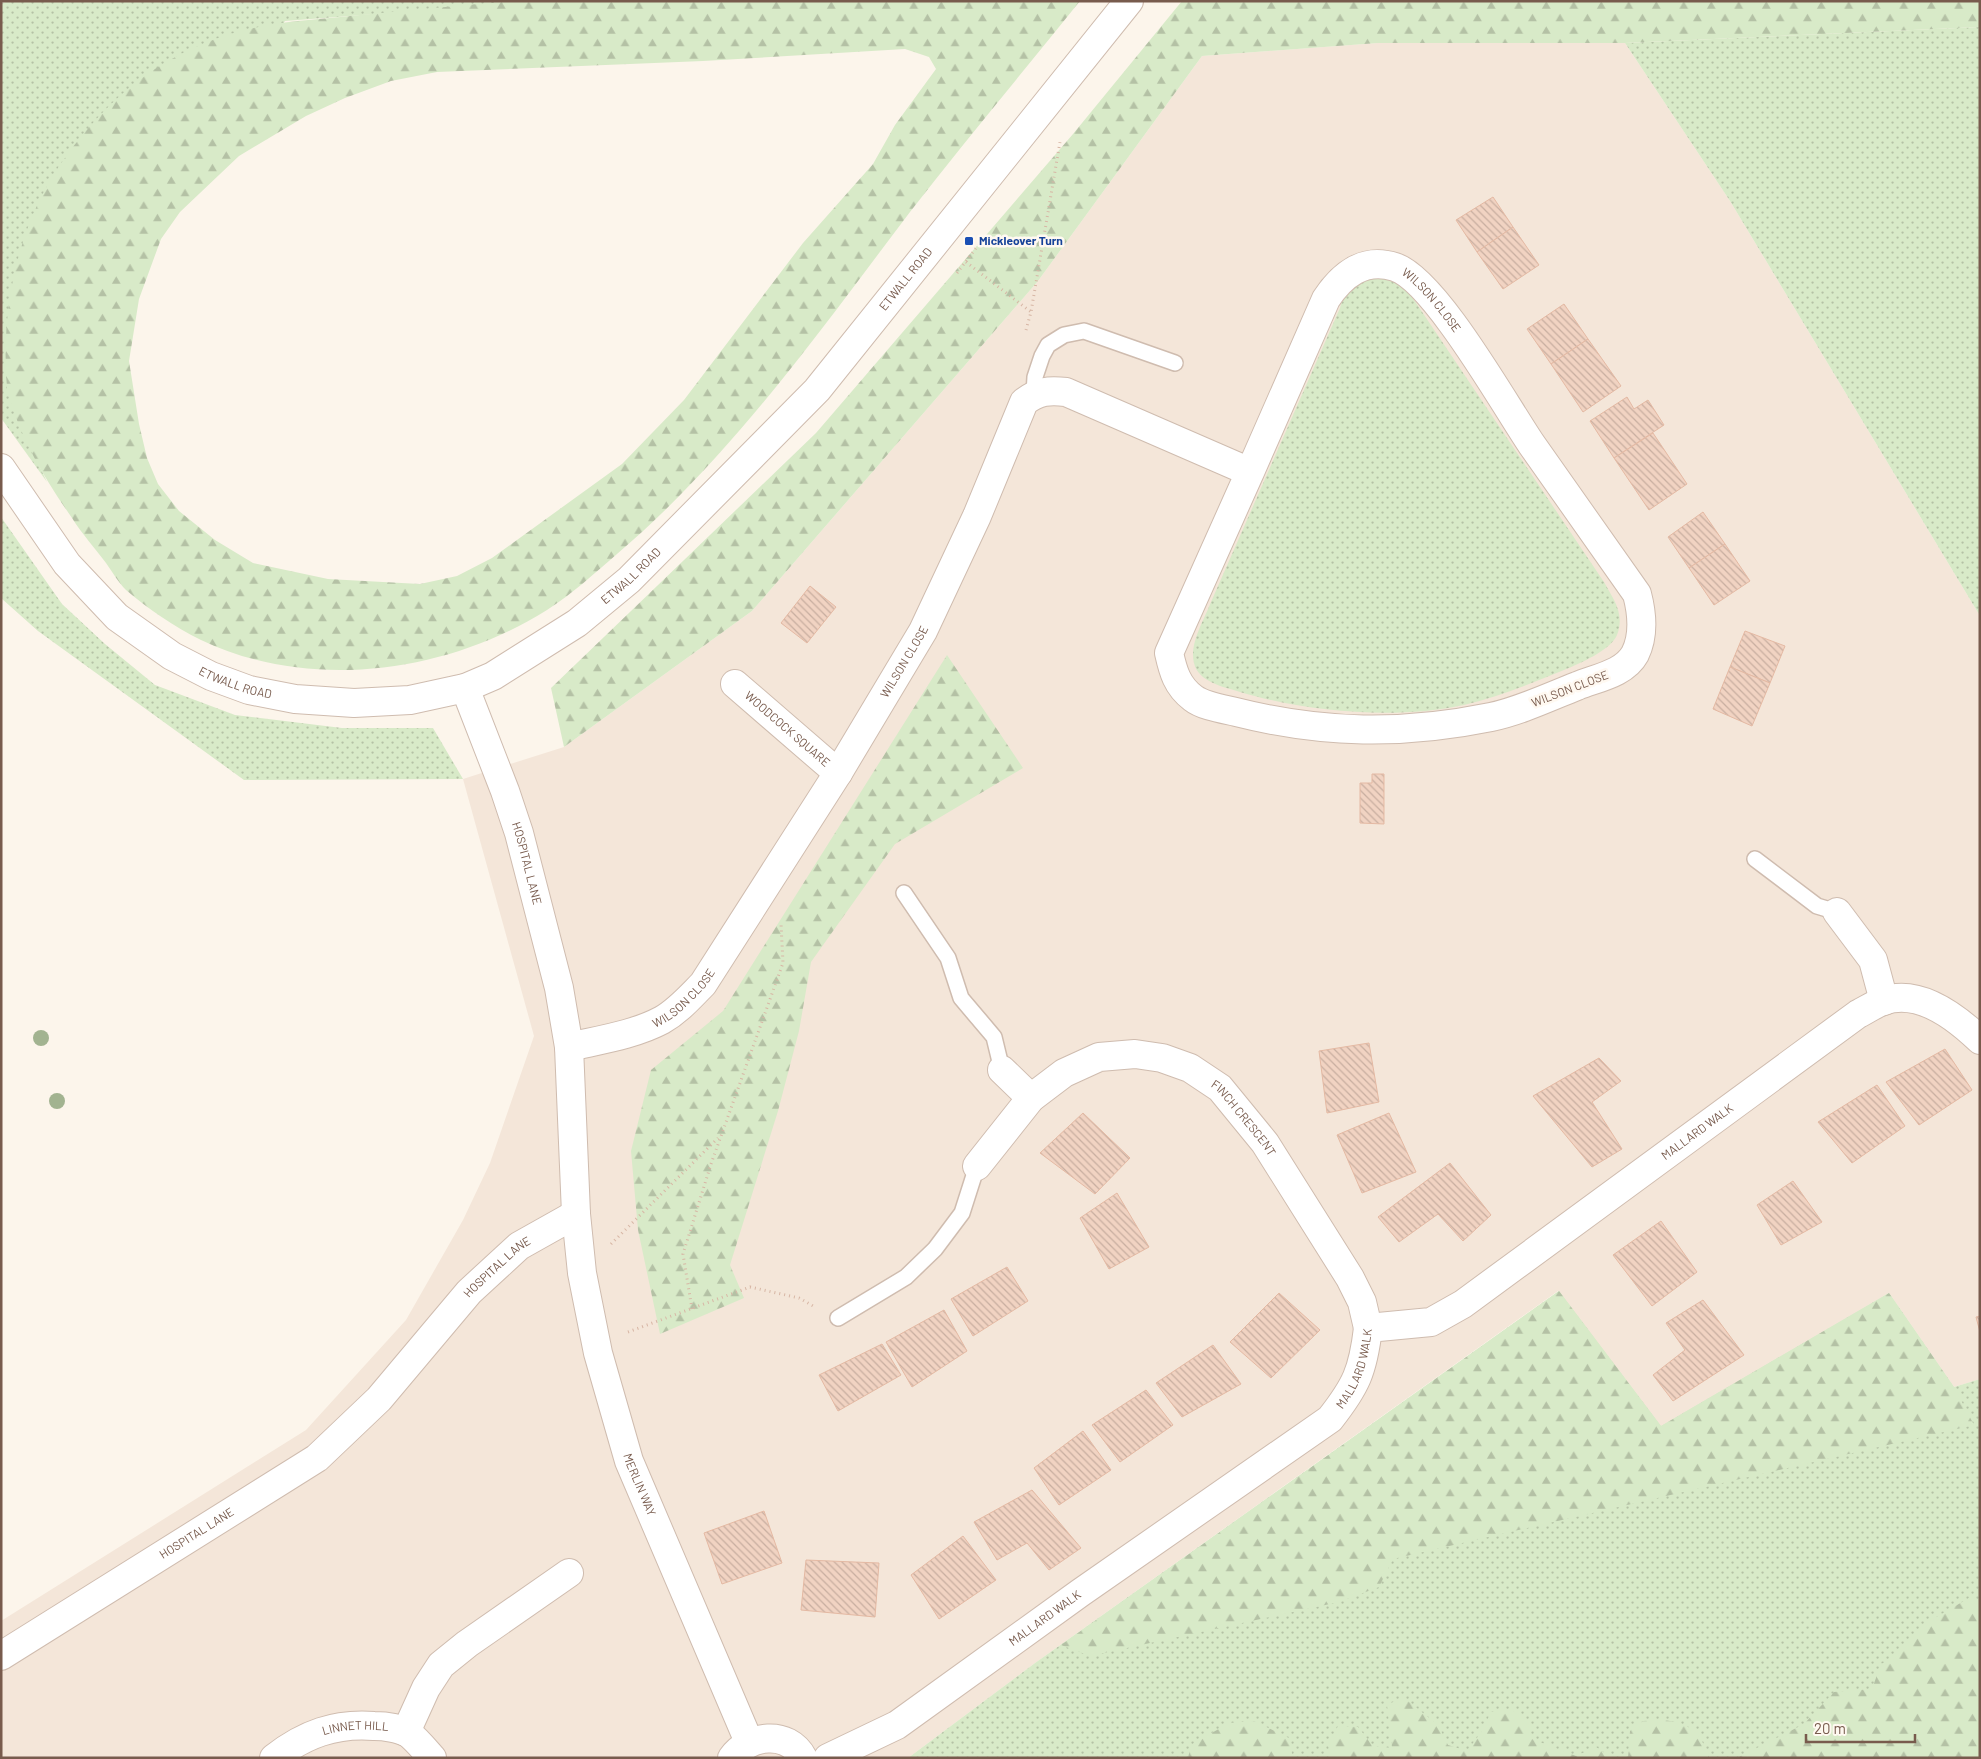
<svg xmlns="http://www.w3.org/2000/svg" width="1981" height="1759" font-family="Barlow,sans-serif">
  <defs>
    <pattern id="grass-dots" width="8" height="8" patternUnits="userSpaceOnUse" patternTransform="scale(1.25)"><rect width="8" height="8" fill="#d8eac8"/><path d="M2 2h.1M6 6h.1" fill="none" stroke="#b4c1a5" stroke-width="1.8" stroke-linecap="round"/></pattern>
    <pattern id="forest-firs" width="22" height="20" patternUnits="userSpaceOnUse" patternTransform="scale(1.25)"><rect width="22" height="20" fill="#d8eac8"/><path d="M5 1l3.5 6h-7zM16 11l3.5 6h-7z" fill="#b4c1a5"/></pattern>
    <pattern id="building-back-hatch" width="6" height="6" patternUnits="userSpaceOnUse" patternTransform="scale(1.25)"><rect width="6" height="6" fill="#f1d3c2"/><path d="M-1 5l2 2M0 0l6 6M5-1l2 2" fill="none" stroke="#c8aea0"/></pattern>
  </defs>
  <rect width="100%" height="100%" fill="#fcf5eb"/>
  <polygon fill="#f4e6d9" points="1378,43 1625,43 1730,201 1980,616 1980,1379 1954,1387 1889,1293 1661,1427 1558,1291 1035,1663 908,1758 1,1758 1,1621 306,1430 406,1320 463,1220 490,1163 534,1036 463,779 564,747 752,611 1038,281 1202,56"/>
  <g fill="url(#grass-dots)">
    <polygon points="11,1 547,1 285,21 7,387 23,431 47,482 1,418 1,3"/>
    <polygon points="1980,27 1980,616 1730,201 1625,43"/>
    <path d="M1374 277C1392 279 1401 284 1412 297L1604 582C1614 600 1625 614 1617 635 1611 650 1579 664 1564 670 1532 683 1498 697 1464 705 1395 720 1307 712 1240 692 1224 687 1198 682 1194 663 1189 644 1204 620 1211 602L1340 308C1344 291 1357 281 1374 277Z"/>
    <polygon points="1,517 62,604 105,644 155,685 235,715 342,728 433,728 463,779 244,780 38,631 1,598"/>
    <polygon points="1559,1291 1661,1426 1889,1293 1954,1387 1980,1379 1980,1758 908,1758 1035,1663"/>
  </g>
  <g fill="url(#forest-firs)" fill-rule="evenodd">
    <path d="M517 1H1080C1023 72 965 141 910 212 819 332 732 456 617 554 595 573 572 594 547 610 447 673 310 692 201 640 175 627 148 609 126 590 118 582 113 573 106 563 95 548 82 534 72 518 45 479 18 435 7 388 0 307 19 219 67 155 105 104 146 67 205 43 259 21 304 21 360 15 412 10 464 5 517 1ZM905 49 929 57 936 69 895 125 873 164 803 243 684 400 622 464 492 558 457 576 420 584 328 579 253 563 215 540 179 511 158 484 147 458 139 424 129 361 139 299 161 239 180 212 239 156 306 116 345 98 391 81 437 72 703 61Z"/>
    <polygon points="1182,1 1980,1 1980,27 1625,43 1378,43 1202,56 1038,281 752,611 564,747 551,688 816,433 1073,134"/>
    <polygon points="947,655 1023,768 895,844 811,962 799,1031 778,1111 730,1265 744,1298 660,1334 638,1230 631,1151 651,1070 723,1011"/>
    <polygon points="1559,1291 1661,1426 1889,1293 1954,1387 1974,1425 1393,1559 1379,1587 1339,1602 1090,1656 1061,1645"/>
    <polygon points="1969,1598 1980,1600 1980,1758 1737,1758 1804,1724 1834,1692 1872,1689 1881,1664 1893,1658 1933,1619"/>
    <polygon points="1403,1697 1438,1725 1448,1745 1467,1751 1482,1731 1491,1712 1511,1709 1529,1725 1532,1739 1576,1756 1596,1747 1612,1758 1331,1758 1328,1745 1338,1726 1358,1727 1373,1746 1392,1748 1387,1705"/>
    <path d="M1662 1720C1689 1722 1701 1732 1709 1758H1628L1630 1731 1643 1721Z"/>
    <polygon points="1254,1721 1291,1739 1292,1758 1188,1758 1191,1745 1229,1723"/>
  </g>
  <g fill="url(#building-back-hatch)" stroke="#e4b9a3">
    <polygon points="1493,197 1513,227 1477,252 1456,220"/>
    <polygon points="1513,227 1539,265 1503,289 1477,252"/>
    <polygon points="1564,304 1588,339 1551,364 1527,329"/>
    <polygon points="1588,339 1621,386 1583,412 1551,364"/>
    <polygon points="1627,397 1634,409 1648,400 1664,425 1614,458 1590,421"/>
    <polygon points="1653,433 1687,484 1649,510 1614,458"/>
    <polygon points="1703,512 1725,544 1689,568 1668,537"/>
    <polygon points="1725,544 1750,581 1714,605 1689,568"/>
    <polygon points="810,586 836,607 807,643 781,623"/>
    <polygon points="1745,631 1785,646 1770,683 1730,667"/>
    <polygon points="1730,667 1770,683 1752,726 1713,709"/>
    <polygon points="1372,774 1384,774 1384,824 1360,823 1360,783 1372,783"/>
    <polygon points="1369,1043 1379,1102 1327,1113 1319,1051"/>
    <polygon points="1945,1049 1972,1090 1919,1125 1886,1082"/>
    <polygon points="1599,1058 1621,1081 1592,1102 1622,1149 1592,1167 1533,1096"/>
    <polygon points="1877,1085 1905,1126 1852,1163 1818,1122"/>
    <polygon points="1083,1113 1130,1158 1095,1194 1040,1153"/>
    <polygon points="1389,1113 1416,1172 1362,1193 1337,1135"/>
    <polygon points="1450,1163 1491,1215 1463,1241 1438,1214 1399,1242 1378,1217"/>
    <polygon points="1793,1181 1822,1222 1781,1245 1757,1205"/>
    <polygon points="1117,1193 1149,1247 1109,1269 1080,1218"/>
    <polygon points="1661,1221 1697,1272 1652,1306 1613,1255"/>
    <polygon points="1007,1267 1028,1301 973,1336 951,1299"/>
    <polygon points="1279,1293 1320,1330 1271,1378 1230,1342"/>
    <polygon points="1703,1300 1744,1355 1673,1401 1653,1375 1685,1350 1666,1323"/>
    <polygon points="944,1310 967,1351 912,1387 886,1342"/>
    <polygon points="1980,1316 1980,1332 1976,1317"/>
    <polygon points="882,1344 901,1375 838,1411 819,1375"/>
    <polygon points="1213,1345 1241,1384 1182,1417 1156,1383"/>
    <polygon points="1146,1390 1173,1425 1120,1462 1092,1425"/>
    <polygon points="1083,1431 1111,1470 1059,1505 1034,1468"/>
    <polygon points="1032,1490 1081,1548 1049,1570 1027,1543 997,1560 974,1522"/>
    <polygon points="764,1511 782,1563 722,1584 704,1533"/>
    <polygon points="963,1536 996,1580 939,1619 911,1575"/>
    <polygon points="806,1560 879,1563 875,1617 801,1610"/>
  </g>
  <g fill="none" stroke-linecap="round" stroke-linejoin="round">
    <g stroke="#cfbcaf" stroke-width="18">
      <g id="service">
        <polyline points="1034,394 1035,377 1042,356 1048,345 1064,335 1084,331 1175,363"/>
        <polyline points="1755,859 1817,906 1837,912"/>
        <polyline points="904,893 948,958 961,998 994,1037 1002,1070"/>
        <polyline points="838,1318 906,1277 935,1249 962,1213 977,1166"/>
      </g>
    </g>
    <g stroke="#cfbcaf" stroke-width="30">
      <g id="minor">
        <path id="s1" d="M735 684 838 773"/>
        <path id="s2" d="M465 688 505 791 519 833 559 988 569 1047 576 1214 582 1273 598 1353 629 1461 749 1742"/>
        <polyline points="1837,912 1873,960 1884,1001"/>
        <path id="s3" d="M569 1047C599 1040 634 1035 662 1020 678 1011 690 997 703 984L838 773 923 631 977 516 1024 402C1038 391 1049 390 1066 392L1250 472 1326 299C1342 275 1364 257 1395 267 1435 280 1506 407 1532 445 1567 495 1602 545 1637 594 1642 613 1644 636 1635 654 1624 674 1596 678 1577 686 1549 697 1520 711 1491 717 1403 735 1323 734 1236 712 1223 709 1203 706 1193 698 1177 686 1173 671 1169 653L1250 472"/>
        <polyline points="1002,1070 1031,1098"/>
        <path id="s4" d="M977 1166 1031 1098 1064 1073 1099 1057 1135 1054 1162 1058 1190 1068 1220 1088 1265 1143 1350 1278 1362 1302 1368 1328"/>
        <path id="s5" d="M1 1656 317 1458 379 1399 469 1292 519 1246 576 1214"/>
        <polyline points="406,1732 426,1688 441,1665 467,1644 569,1573"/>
        <path id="s6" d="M274 1758C305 1734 335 1723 374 1726 384 1726 399 1728 408 1733 417 1740 425 1750 432 1758"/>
        <path d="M732 1758C748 1735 788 1729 803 1758"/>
        <path id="s7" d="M828 1758 897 1725 1080 1593 1330 1419C1356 1386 1363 1371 1368 1328L1431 1322 1463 1304 1858 1014C1866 1010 1875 1004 1883 1001 1918 988 1956 1017 1980 1040"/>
      </g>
    </g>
    <g stroke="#cfbcaf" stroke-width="30">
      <g id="tertiary">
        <path id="s8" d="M1 468 67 564 117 617 172 656 211 676 249 690 295 699 354 703 410 700 465 688 493 676 577 623 629 580 817 390 1129 1"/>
      </g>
    </g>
    <g stroke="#d7b6a5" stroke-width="3" stroke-dasharray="1 4" stroke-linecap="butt">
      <polyline points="966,262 1031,312"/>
      <polyline points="957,273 986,235"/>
      <polyline points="1026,330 1031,312 1060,142"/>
      <polyline points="611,1244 718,1138"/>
      <polyline points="692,1309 683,1254 711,1164 783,963 781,924"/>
      <polyline points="628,1332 750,1287 799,1298 815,1307"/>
    </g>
    <use href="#service" stroke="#fff" stroke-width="15"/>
    <use href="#minor" stroke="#fff" stroke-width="28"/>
    <use href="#tertiary" stroke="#fff" stroke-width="28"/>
  </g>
  <g fill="#a2b390">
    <circle cx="41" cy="1038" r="8"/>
    <circle cx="57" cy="1101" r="8"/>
  </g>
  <rect fill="#1a4fb4" stroke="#fff9f1" stroke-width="2" x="964" y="236" width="10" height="10" rx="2.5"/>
  <g text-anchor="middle" stroke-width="5" stroke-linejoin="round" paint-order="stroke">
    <g font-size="12" font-weight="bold" fill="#164399" stroke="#fff9f1" text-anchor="start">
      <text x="979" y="245">Mickleover Turn</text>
    </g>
    <g font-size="12" fill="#785b4d" stroke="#fff9f1">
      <text dy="4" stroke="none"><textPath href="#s8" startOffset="1166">ETWALL ROAD</textPath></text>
      <text dy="4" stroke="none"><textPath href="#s3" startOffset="1385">WILSON CLOSE</textPath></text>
      <text dy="4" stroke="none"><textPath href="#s8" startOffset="761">ETWALL ROAD</textPath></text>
      <text dy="4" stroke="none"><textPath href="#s3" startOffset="532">WILSON CLOSE</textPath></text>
      <text dy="4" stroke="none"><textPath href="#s8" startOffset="326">ETWALL ROAD</textPath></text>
      <text transform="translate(1570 689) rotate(-21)" y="4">WILSON CLOSE</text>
      <text dy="4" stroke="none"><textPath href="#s1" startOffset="69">WOODCOCK SQUARE</textPath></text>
      <text dy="4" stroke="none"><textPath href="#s2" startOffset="186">HOSPITAL LANE</textPath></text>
      <text dy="4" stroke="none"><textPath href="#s3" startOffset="128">WILSON CLOSE</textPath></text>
      <text dy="4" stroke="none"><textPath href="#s4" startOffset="334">FINCH CRESCENT</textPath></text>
      <text dy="4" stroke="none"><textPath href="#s7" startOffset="1098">MALLARD WALK</textPath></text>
      <text dy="4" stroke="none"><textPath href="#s5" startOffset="636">HOSPITAL LANE</textPath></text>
      <text dy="4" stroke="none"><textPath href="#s7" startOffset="664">MALLARD WALK</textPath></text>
      <text dy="4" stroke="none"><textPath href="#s2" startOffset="821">MERLIN WAY</textPath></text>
      <text dy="4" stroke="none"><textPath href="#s5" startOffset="231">HOSPITAL LANE</textPath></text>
      <text dy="4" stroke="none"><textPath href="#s7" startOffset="259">MALLARD WALK</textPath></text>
      <text dy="4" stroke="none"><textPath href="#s6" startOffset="89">LINNET HILL</textPath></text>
    </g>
  </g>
  <rect width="1981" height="1759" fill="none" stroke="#785b4d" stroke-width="5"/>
  <path d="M1806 1734v8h109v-8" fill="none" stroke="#785b4d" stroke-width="2.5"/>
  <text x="1814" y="1734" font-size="15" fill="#785b4d" stroke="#fff9f1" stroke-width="4" paint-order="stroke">20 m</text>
</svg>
